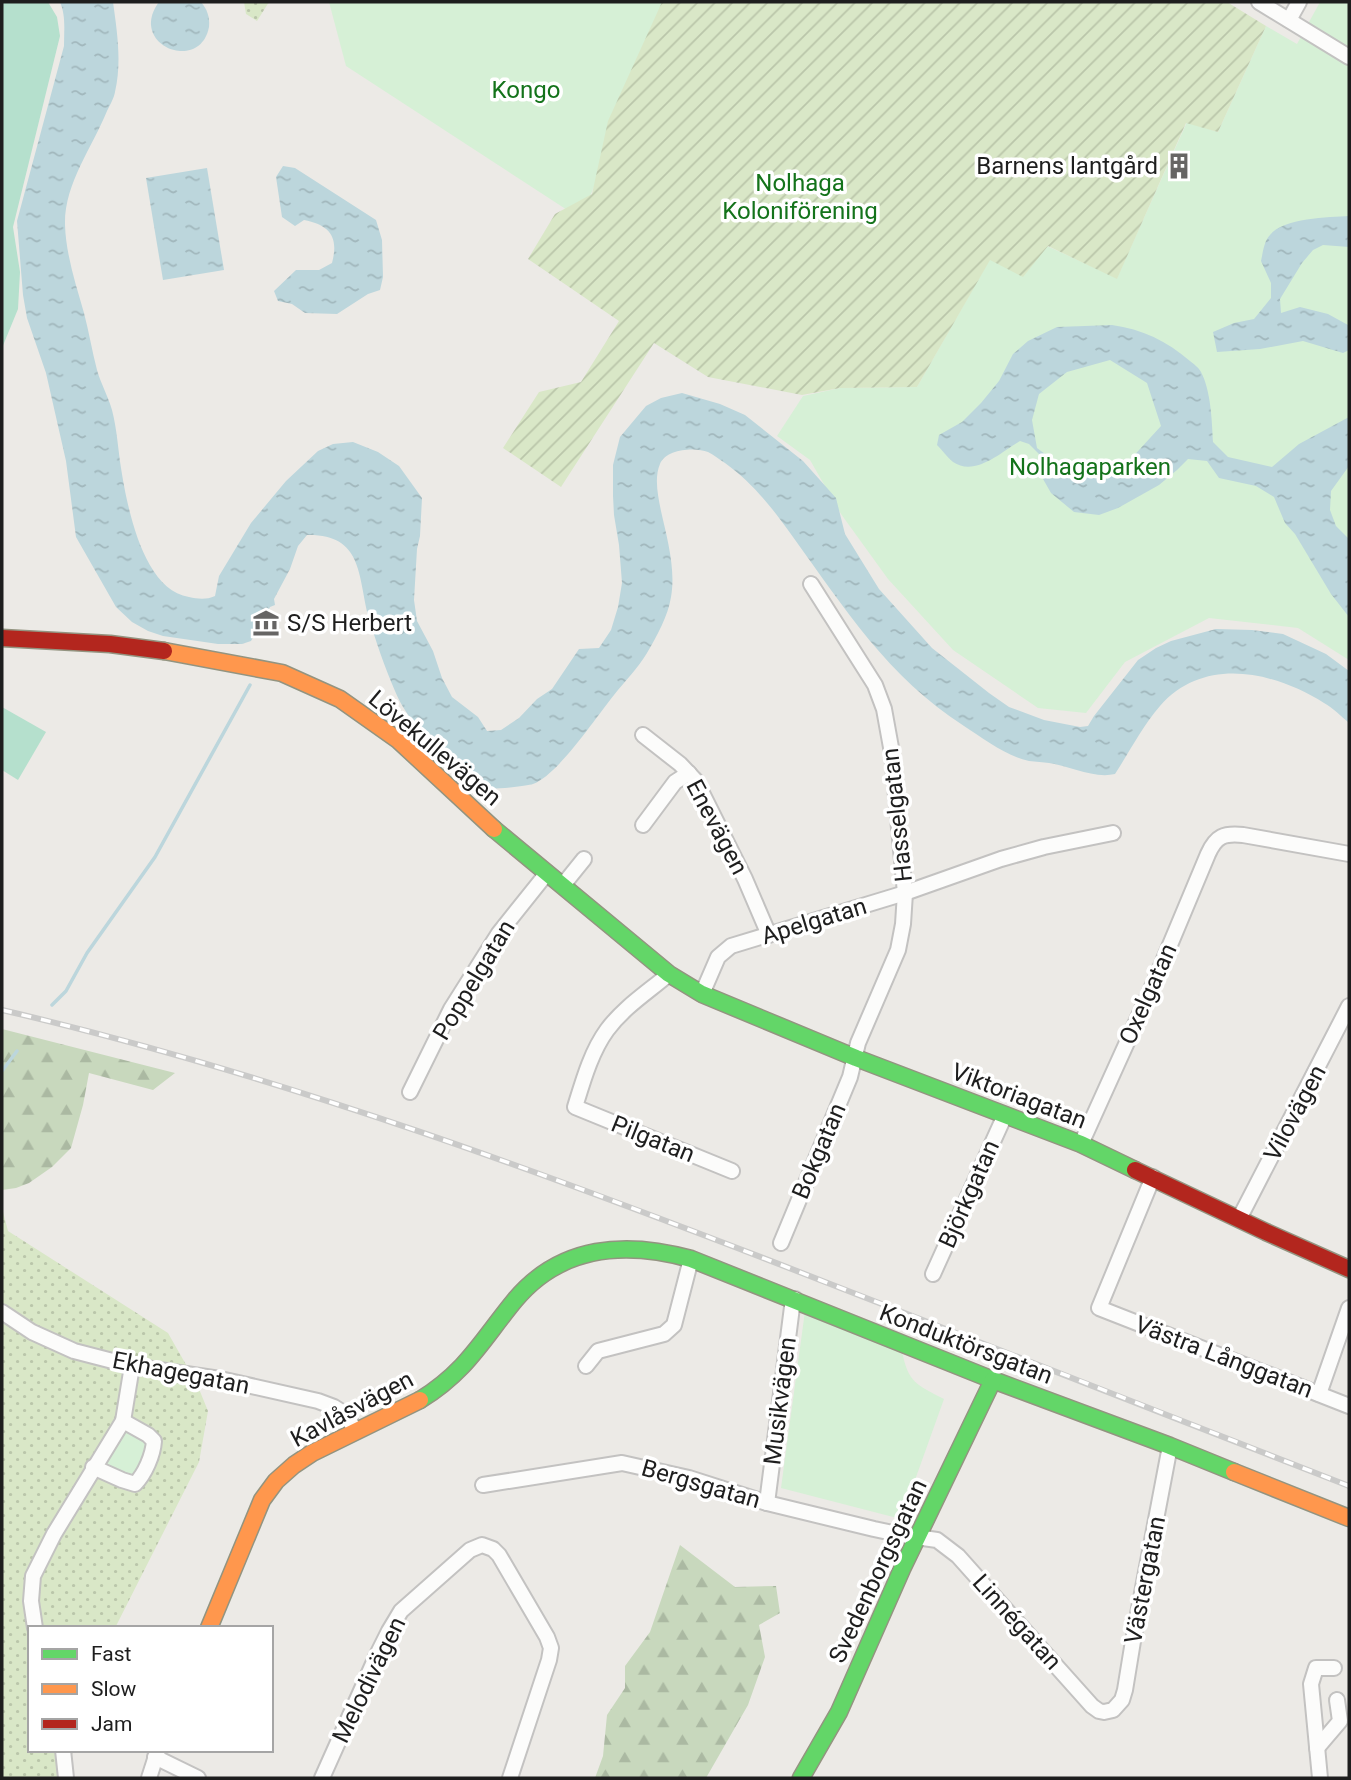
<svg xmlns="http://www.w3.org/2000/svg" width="1351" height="1780" font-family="Roboto,sans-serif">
  <defs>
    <pattern id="grass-dots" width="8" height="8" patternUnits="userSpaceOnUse" patternTransform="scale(1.75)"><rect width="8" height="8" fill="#d9e7c7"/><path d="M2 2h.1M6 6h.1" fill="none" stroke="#bac6aa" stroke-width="1.8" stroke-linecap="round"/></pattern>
    <pattern id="forest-firs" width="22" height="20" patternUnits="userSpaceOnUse" patternTransform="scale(1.75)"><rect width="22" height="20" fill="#c8d8bd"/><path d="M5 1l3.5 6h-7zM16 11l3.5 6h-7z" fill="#abb9a2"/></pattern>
    <pattern id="garden-furrows" width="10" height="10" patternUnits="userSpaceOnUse" patternTransform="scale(1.75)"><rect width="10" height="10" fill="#d9e7c7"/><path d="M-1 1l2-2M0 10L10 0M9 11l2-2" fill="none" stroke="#bac6aa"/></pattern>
    <pattern id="water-ripples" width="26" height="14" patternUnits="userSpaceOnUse" patternTransform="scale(1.75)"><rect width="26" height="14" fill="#bcd6dc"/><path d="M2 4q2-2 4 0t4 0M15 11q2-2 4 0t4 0" fill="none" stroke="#a1b7bc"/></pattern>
  </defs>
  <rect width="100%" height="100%" fill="#eceae6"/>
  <g fill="url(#grass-dots)">
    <polygon points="244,2 269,2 257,21 246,14"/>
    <polygon points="2,1208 8,1231 168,1333 197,1384 208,1411 199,1462 115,1628 30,1628 30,1750 73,1750 67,1778 2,1778"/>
  </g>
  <g fill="url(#forest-firs)">
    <polygon points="2,1029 175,1073 153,1090 89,1073 83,1105 71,1148 52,1167 29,1183 16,1188 2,1190"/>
    <polygon points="680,1545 735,1587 776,1586 780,1613 759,1625 765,1657 748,1705 706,1778 595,1778 603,1756 607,1715 625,1688 625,1666 650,1632"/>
  </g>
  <g fill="#d6f0d6">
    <polygon points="329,2 668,2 581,219 346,66"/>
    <polygon points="1320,2 1349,2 1349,660 1298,628 1209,618 1125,662 1086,713 1038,708 953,650 888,579 841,514 810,460 777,436 803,396 840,388 917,387 990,259 1047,246 1117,278 1187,122 1218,132 1266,26 1297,44"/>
    <path d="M805 1311 902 1351C908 1383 917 1385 944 1399L901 1519 781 1488Z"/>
    <polygon points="123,1425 152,1443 135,1481 97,1466"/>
  </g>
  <polygon fill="url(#garden-furrows)" points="662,2 1227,2 1266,26 1218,132 1186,123 1117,279 1048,246 1023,277 990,260 917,387 840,388 802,395 708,377 654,343 561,487 503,448 539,392 581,382 619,321 528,259 555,214 592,194 608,121"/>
  <g fill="#b5e0cd">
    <polygon points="2,2 48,2 57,17 60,36 13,227 20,272 18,309 2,348"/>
    <polygon points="2,707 46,732 18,780 2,770"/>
  </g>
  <g fill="url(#water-ripples)" fill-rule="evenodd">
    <path d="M60 2H113C117 31 122 62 115 92 114 98 110 105 107 111 92 148 64 184 65 225 66 255 76 285 84 313 89 332 92 351 97 370 101 384 108 396 112 410 117 429 118 449 121 468 127 506 143 590 189 597 198 599 206 600 215 596L219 576 251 523 286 481 318 451 333 444 353 442 378 452 399 466 422 498 420 536 417 549 414 600 417 621 433 651 442 678 452 697 478 717 487 731 501 730 519 718 537 699 552 689 579 649 599 648 611 630 618 607 622 583 619 545 614 515 613 496V465L620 437 646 406 661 398 682 393 720 404 745 415 803 461 836 498 845 534 879 589 932 648 989 693 1009 707 1044 720 1080 727 1088 726 1094 716 1138 660 1156 648 1171 641 1216 629 1252 630 1283 634 1326 654 1349 671V723C1341 716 1333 708 1324 703 1273 671 1204 656 1160 706 1142 727 1130 751 1115 774 1094 779 1070 766 1049 763 1043 762 1036 762 1029 761 1006 756 984 739 964 726 888 677 845 609 793 537 773 509 754 484 725 463 720 460 714 455 708 452 695 447 666 449 660 464 654 478 658 496 661 511 667 538 676 569 671 597 668 616 657 636 647 653 638 668 625 681 614 695 596 717 558 775 533 784 528 786 491 790 486 788 475 786 458 767 449 759 428 740 406 718 395 691 385 668 375 639 368 615 358 574 362 534 307 535L298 546 290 569 274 599 275 605 270 607 251 641 242 644H218L163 636 148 631 132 622 116 607 76 537 66 461 46 373 27 318 23 295 17 221 64 46C64 30 66 16 60 2Z"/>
    <path d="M159 2H201C207 9 210 17 209 27 200 74 127 45 159 2Z"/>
    <path d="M283 166 295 168 376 220 382 240 383 277 380 290 368 294 337 314 305 313 292 304 278 301 274 291 296 270H319L332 263C339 237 330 225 304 220L295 226 282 217 276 177Z"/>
    <polygon points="207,168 224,270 163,280 146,178"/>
    <path d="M1349 216V247L1323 245 1313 250 1302 263 1280 299 1281 313 1300 307 1328 314 1348 325 1349 350 1343 353 1303 341 1260 349 1217 352 1213 332 1234 323 1254 319 1271 298V283L1261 261C1263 252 1264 241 1270 235 1283 218 1329 217 1349 216Z"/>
    <path d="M1112 325C1142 329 1167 341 1190 361 1194 364 1199 368 1201 372 1211 391 1212 421 1213 442L1228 457 1272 467 1299 444 1349 417V466L1331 491 1330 510 1336 526 1349 539V617L1331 594 1295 534 1285 523 1274 497 1256 486 1219 478 1207 461 1188 459 1177 470 1159 485 1118 508 1099 515 1074 512 1051 493 1043 479 1052 467 1029 444 1020 441C1001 452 975 477 953 462 947 457 942 450 937 445L939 435 962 422 981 403 999 381 1013 354 1028 341 1057 327ZM1110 360 1147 383 1161 426 1128 462 1093 478 1061 466 1037 448 1032 420 1039 394 1067 372Z"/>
  </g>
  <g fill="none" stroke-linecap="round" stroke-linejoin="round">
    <g stroke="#bcd6dc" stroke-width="3.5">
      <polyline points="52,1005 66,991 87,953 155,857 250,685"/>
      <polyline points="2,1071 17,1051"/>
    </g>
    <g stroke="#c3c2c1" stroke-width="18">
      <g id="street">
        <polyline points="1259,2 1349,57"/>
        <polyline points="1289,20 1299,2"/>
        <polyline points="643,735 680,764 696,781 745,879 769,935"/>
        <polyline points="643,825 675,782 689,773"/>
        <polyline points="563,885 584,859"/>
        <path d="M669 974C648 992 624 1007 607 1030 591 1052 583 1081 575 1107L732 1171"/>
        <polyline points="702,994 718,957 731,946 905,893 1001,859 1044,847 1113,833"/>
        <polyline points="410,1092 451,1009 499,933 547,873"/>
        <path d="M1081 1144 1157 976 1208 854C1216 836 1224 833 1243 835L1349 854"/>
        <polyline points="1153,1177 1099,1308 1349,1406"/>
        <polyline points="1239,1219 1349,1006"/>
        <polyline points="781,1243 850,1077 858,1043 898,950 903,924 905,893 892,753 884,709 875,685 811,584"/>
        <polyline points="933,1274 1005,1115"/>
        <polyline points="2,1312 32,1332 74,1351 132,1366 220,1379 318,1401 334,1407 345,1414 356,1431"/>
        <polyline points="586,1366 598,1351 664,1334 674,1325 691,1259"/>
        <polyline points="1319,1394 1349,1308"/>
        <path d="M93 1467 122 1480 135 1484C145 1474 153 1455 154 1441L148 1435 123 1421"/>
        <polyline points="483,1485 622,1463 689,1478 767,1503 874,1529 902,1535 937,1540 958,1556 1092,1706 1099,1711 1104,1712 1113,1710 1122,1700 1125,1690 1134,1635 1170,1446"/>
        <polyline points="767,1503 792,1307 795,1299"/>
        <polyline points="35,1628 31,1601 33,1576 54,1534 123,1421 132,1366"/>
        <polyline points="1317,1748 1340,1721 1337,1700"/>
        <polyline points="63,1750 66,1778"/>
        <polyline points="155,1757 198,1778"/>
        <polyline points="149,1778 158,1750"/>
        <polyline points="322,1778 377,1655 389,1631 401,1611 470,1550 482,1545 493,1549 499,1555 547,1637 551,1648 549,1660 510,1778"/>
        <polyline points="1320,1778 1311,1684 1316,1668 1334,1668"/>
      </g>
    </g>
    <g stroke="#939480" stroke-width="19">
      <g id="fast">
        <polyline points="494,829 669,974 702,994 856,1058 1081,1144 1135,1170"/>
        <path d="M420 1400C467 1371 482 1340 515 1300 561 1245 626 1241 691 1259L993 1380 1170 1446 1234 1472"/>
        <polyline points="801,1778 839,1712 902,1569 993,1380"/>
      </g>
    </g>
    <g stroke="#939480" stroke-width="19">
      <g id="slow">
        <polyline points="164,651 282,673 340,699 398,740 494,829"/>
        <polyline points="1234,1472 1349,1518"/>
        <polyline points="209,1628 262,1500 276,1481 294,1465 312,1453 420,1400"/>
      </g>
    </g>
    <g stroke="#939480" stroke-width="19">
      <g id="jam">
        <polyline points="2,638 110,644 164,651"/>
        <polyline points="1135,1170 1266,1232 1349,1269"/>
      </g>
    </g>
    <use href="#street" stroke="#fcfcfb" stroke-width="14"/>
    <use href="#fast" stroke="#63d668" stroke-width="16"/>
    <use href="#slow" stroke="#ff974d" stroke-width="16"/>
    <use href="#jam" stroke="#b3261e" stroke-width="16"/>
    <g stroke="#cacac9" stroke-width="6">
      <path id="rail" d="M2 1010C282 1075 553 1176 820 1280 997 1348 1173 1417 1349 1486"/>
    </g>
    <use href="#rail" stroke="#fff" stroke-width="3.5" stroke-dasharray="10" stroke-linecap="butt"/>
  </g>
  <defs>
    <g id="building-bare" transform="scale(2.1)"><path d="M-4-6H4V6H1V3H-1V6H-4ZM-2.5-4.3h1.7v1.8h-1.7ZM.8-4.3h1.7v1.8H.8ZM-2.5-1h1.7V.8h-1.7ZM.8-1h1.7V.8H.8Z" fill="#666564" stroke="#fff" stroke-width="2.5" paint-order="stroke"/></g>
    <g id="museum-bare" transform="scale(2.1)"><path d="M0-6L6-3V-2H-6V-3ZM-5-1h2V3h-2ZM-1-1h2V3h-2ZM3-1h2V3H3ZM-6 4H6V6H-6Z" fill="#666564" stroke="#fff" stroke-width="2.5" paint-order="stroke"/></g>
  </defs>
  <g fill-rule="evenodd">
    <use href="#building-bare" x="1179" y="166"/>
    <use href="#museum-bare" x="266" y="623"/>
  </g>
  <g text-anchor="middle" stroke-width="7" stroke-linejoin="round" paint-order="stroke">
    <g font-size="24" fill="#14731b" stroke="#fff">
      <text x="526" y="98">Kongo</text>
      <text x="800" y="191">Nolhaga<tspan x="800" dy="28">Koloniförening</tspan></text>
      <text x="1090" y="475">Nolhagaparken</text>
    </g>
    <g font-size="24" fill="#1e1e1e" stroke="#fff" text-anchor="end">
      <text x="1158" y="174">Barnens lantgård</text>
      <text x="287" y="631" text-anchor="start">S/S Herbert</text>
    </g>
    <g font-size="24" fill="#1e1e1e" stroke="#fff">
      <text transform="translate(435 748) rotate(40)" y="8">Lövekullevägen</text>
      <text transform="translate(897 815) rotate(-96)" y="8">Hasselgatan</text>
      <text transform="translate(717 827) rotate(62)" y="8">Enevägen</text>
      <text transform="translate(814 921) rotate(-17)" y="8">Apelgatan</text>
      <text transform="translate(474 980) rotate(-59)" y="8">Poppelgatan</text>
      <text transform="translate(1148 994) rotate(-66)" y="8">Oxelgatan</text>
      <text transform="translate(1019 1096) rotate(21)" y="8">Viktoriagatan</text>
      <text transform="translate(1295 1113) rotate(-62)" y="8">Vilovägen</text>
      <text transform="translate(653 1139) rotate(22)" y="8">Pilgatan</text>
      <text transform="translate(819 1151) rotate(-67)" y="8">Bokgatan</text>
      <text transform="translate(969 1194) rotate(-66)" y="8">Björkgatan</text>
      <text transform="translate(966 1344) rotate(21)" y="8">Konduktörsgatan</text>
      <text transform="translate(1224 1357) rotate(21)" y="8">Västra Långgatan</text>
      <text transform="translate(181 1373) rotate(11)" y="8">Ekhagegatan</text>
      <text transform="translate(780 1401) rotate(-83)" y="8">Musikvägen</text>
      <text transform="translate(352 1409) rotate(-28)" y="8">Kavlåsvägen</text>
      <text transform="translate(701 1484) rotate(16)" y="8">Bergsgatan</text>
      <text transform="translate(878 1571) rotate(-65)" y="8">Svedenborgsgatan</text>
      <text transform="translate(1145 1580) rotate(-79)" y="8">Västergatan</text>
      <text transform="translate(1017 1622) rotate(48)" y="8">Linnégatan</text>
      <text transform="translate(369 1680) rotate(-64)" y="8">Melodivägen</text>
    </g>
  </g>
  <rect width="1351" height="1780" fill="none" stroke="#1e1e1e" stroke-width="7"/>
  <rect x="28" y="1626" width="245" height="126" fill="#ffffff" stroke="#a5a5a5" stroke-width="2"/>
  <rect x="42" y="1649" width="35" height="10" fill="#63d668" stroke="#a5a5a5" stroke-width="2"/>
  <text x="91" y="1661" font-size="21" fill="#1e1e1e">Fast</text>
  <rect x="42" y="1684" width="35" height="10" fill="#ff974d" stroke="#a5a5a5" stroke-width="2"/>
  <text x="91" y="1696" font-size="21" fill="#1e1e1e">Slow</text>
  <rect x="42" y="1719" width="35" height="10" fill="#b3261e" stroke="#a5a5a5" stroke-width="2"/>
  <text x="91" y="1731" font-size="21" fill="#1e1e1e">Jam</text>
</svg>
